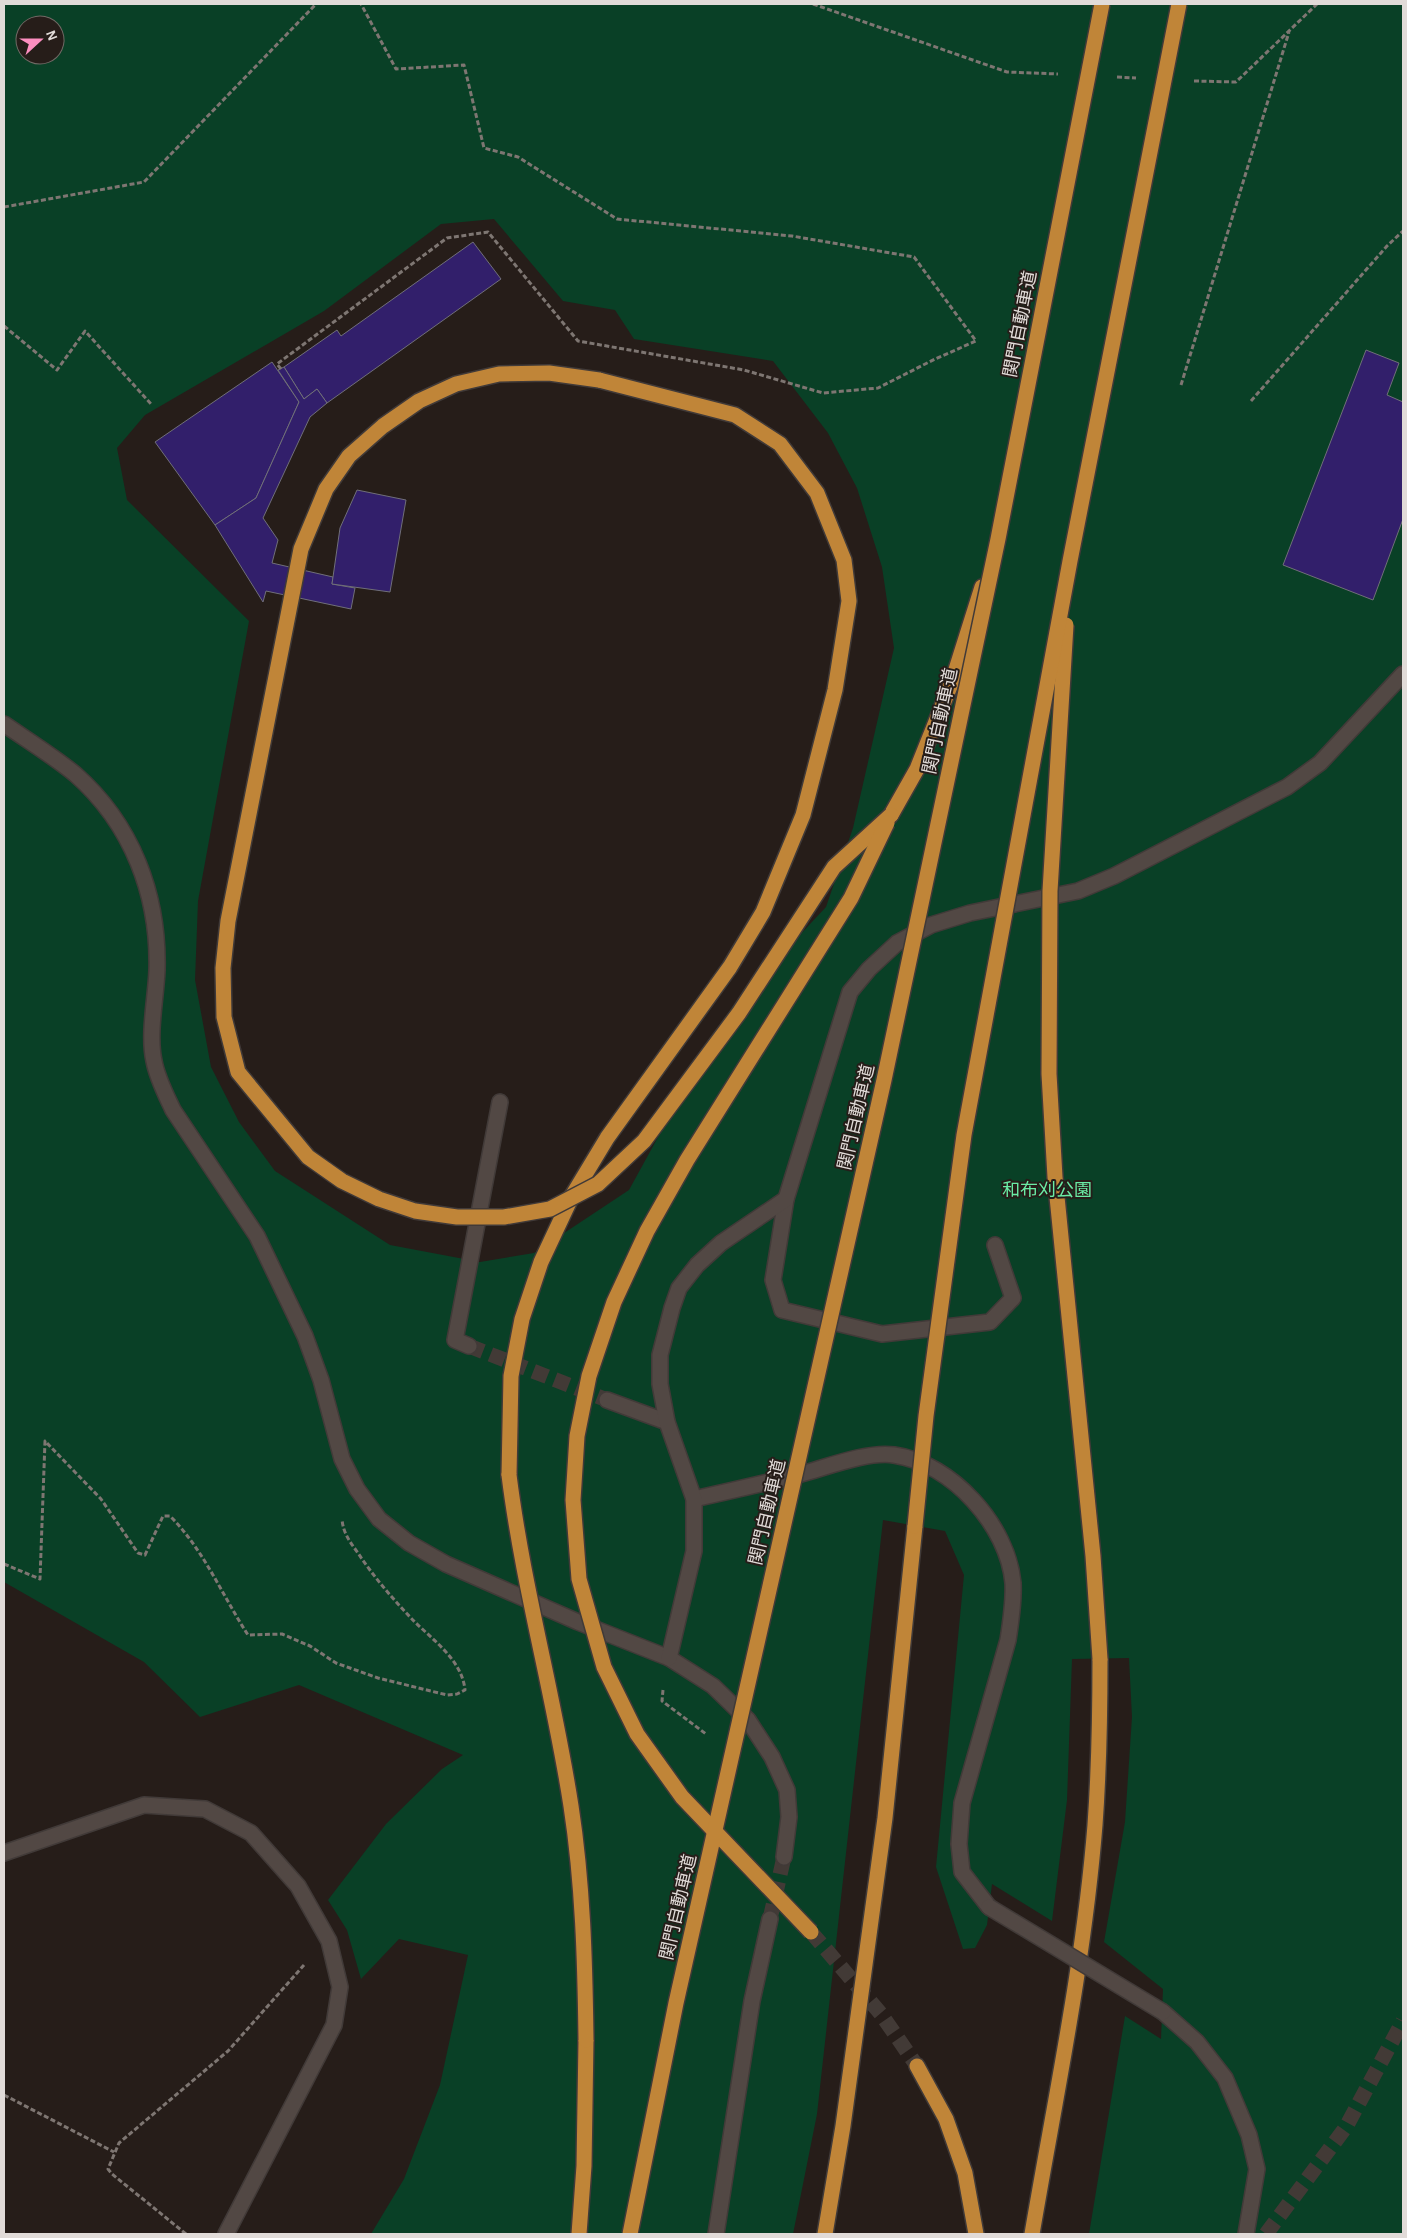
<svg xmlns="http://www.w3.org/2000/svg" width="1407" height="2238" font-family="'Alegreya Sans','Noto Sans JP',sans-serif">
  <rect width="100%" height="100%" fill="#261d19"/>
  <path fill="#094026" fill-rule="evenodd" d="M4 4H1403V2234H1089L1125 2016 1161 2039 1163 1989 1104 1942 1125 1822 1132 1717 1129 1658 1072 1659 1067 1800 1052 1921 992 1884 987 1925 975 1948 963 1949 936 1867 964 1575 945 1531 883 1520 817 2114 793 2234H371L404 2179 440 2085 468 1955 399 1939 361 1979 347 1930 328 1900 386 1824 442 1769 463 1755 299 1685 200 1717 144 1662 4 1582ZM25 25H55V55H25ZM494 219 563 301 615 310 634 339 773 361 828 433 857 488 882 567 894 648 853 828 826 907 733 1006 714 1035 629 1190 534 1253 480 1262 390 1245 275 1171 239 1122 211 1067 195 980 198 901 249 621 127 500 117 448 145 415 324 311 441 224Z"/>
  <g fill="#321f6b" stroke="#706f79">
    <polygon points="473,242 501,279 327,403 317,389 304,399 284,367 337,330 341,336"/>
    <polygon points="1366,350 1399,363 1387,395 1403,402 1403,519 1373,600 1283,565"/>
    <polygon points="272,362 299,402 256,498 215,525 155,442"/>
    <polygon points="284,367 304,399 317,389 327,403 310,417 263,518 278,540 272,563 333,577 332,584 355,588 351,609 266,591 263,602 215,525 256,498 299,402 278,370"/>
    <polygon points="357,490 406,500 390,592 332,584 340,528"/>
  </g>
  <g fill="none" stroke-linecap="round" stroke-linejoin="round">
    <g stroke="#423a36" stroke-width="15" stroke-dasharray="15 8" stroke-linecap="butt">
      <polyline points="469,1346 607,1400"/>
      <polyline points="770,1919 784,1857"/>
    </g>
    <g stroke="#423a36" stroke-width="15" stroke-dasharray="15 8" stroke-linecap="butt">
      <polyline points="811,1932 881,2014 917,2066"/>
      <polyline points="1266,2234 1346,2127 1403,2021"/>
    </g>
    <g stroke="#413a38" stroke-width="18">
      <g id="minor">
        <path d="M4 724C27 740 53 756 75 774 132 824 159 895 157 970 156 998 148 1034 154 1061 157 1078 166 1095 173 1110L257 1236 305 1336 321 1380 342 1459 357 1489 379 1519 409 1543 446 1564 578 1622 669 1658 713 1686 748 1720 772 1757 787 1790 789 1817 784 1857"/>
        <polyline points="786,1199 773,1280 782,1310 882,1334 990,1322 1013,1298 995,1245"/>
        <polyline points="469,1346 455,1340 500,1102"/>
        <polyline points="607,1400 667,1422"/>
        <path d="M694 1499C730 1491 766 1483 801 1474 827 1467 868 1451 894 1455 952 1463 1008 1526 1013 1583 1014 1602 1011 1621 1008 1640L962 1803 959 1844 962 1872 989 1907"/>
        <polyline points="669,1658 694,1551 694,1499 667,1422 660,1384 660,1355 672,1308 679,1288 697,1265 721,1243 786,1199 850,992 869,969 897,943 931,925 970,913 1078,891 1114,876 1287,787 1320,763 1403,674"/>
        <polyline points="4,1853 144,1805 205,1809 251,1833 298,1886 329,1941 340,1987 334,2025 226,2234"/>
        <polyline points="1163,2012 1197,2042 1225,2078 1249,2135 1257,2169 1246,2234"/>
        <polyline points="716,2234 752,2001 770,1919"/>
      </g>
    </g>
    <g stroke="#413a38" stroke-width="18">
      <g id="highway">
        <polyline points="891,815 917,769 953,679 982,587"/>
        <polyline points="509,1475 511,1376 522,1319 541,1262 572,1196 607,1138 730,967 763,912 803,815 835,690 849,601 844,560 817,493 780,444 735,415 599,380"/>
        <polyline points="917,2066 946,2119 965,2173 976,2234"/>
        <polyline points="579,2234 584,2166 586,2040"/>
        <polyline points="825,2234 843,2126 885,1818 915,1526"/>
        <path d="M1032 2234C1055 2099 1084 1963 1095 1825 1099 1770 1100 1714 1100 1659"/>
      </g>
    </g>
    <g stroke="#7e7672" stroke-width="3" stroke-dasharray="5 2.5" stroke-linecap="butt">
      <polyline points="813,4 1007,72 1058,74"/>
      <polyline points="1117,77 1136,78"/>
      <polyline points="1194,81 1236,82 1317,4"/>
      <polyline points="4,207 144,182 316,4"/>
      <polyline points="4,326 57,370 85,331 151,404"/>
      <polyline points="281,369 277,364 447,238 488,232 578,341 744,370 823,393 878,388 935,359 976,341 914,257 792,236 617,219 518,157 484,148 464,65 396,69 361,4"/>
      <polyline points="1181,385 1289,32"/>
      <polyline points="1251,401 1387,246 1403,231"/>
      <path d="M4 1564 40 1579 45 1441 101 1499 138 1553 145 1555 163 1516H170C204 1550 222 1595 248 1635L282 1634 310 1646 336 1663 378 1678 447 1695 457 1694 465 1690C462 1659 431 1639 411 1618 392 1598 373 1576 358 1553 350 1542 343 1533 342 1519"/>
      <polyline points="663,1690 662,1701 706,1734"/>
      <polyline points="4,2095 114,2152"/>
      <polyline points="186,2234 112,2174 108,2169 119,2143 228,2051 304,1965"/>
    </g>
    <use href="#minor" stroke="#524844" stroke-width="15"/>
    <use href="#highway" stroke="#c08538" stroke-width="15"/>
    <g stroke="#413a38" stroke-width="18" stroke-linecap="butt">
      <polyline id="minor-bridge" points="989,1907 1163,2012"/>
    </g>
    <g stroke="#413a38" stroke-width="18" stroke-linecap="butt">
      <g id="highway-bridge">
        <polyline points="599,380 549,373 499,374 456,384 419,401 383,426 349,456 326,489 301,549 228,921 223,968 224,1017 238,1072 308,1157 342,1181 379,1199 415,1211 457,1217 504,1217 550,1209 598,1184 644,1141 739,1013 834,867 891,815"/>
        <polyline points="1066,625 1050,891 1049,1074 1055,1177 1093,1556 1100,1659"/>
        <path d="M509 1475C523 1587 554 1695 571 1806 583 1884 585 1962 586 2040"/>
        <polyline points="915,1526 926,1416 964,1135 1070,561 1179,4"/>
        <polyline points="811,1932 682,1797 637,1734 604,1667 579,1579 573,1500 577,1436 589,1376 614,1302 647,1231 687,1160 851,898 887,823"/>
        <polyline points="630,2234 676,2003 884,1080 998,539 1102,4"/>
      </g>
    </g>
    <use href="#minor-bridge" stroke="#524844" stroke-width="15"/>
    <use href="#highway-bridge" stroke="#c08538" stroke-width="15"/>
  </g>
  <g text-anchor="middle" stroke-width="4" stroke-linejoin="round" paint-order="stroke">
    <g font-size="18" fill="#e1dbd8" stroke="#261d19">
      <text transform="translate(1020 324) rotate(-79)" y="6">関門自動車道</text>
      <text transform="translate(940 721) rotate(-78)" y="6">関門自動車道</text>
      <text transform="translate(856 1117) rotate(-77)" y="6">関門自動車道</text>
      <text transform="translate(767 1512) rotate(-77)" y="6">関門自動車道</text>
      <text transform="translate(678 1907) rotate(-77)" y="6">関門自動車道</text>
    </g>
    <g font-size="18" fill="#6aeca5" stroke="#261d19">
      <text x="1047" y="1196">和布刈公園</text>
    </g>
  </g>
  <rect width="1407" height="2238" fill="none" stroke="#e1dbd8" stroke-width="10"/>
  <g transform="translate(40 40) rotate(69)"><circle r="24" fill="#261d19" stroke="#716965"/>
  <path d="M0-4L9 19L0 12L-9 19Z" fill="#fd8ec0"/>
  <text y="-8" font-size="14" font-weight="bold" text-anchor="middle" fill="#e1dbd8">N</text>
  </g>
</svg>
